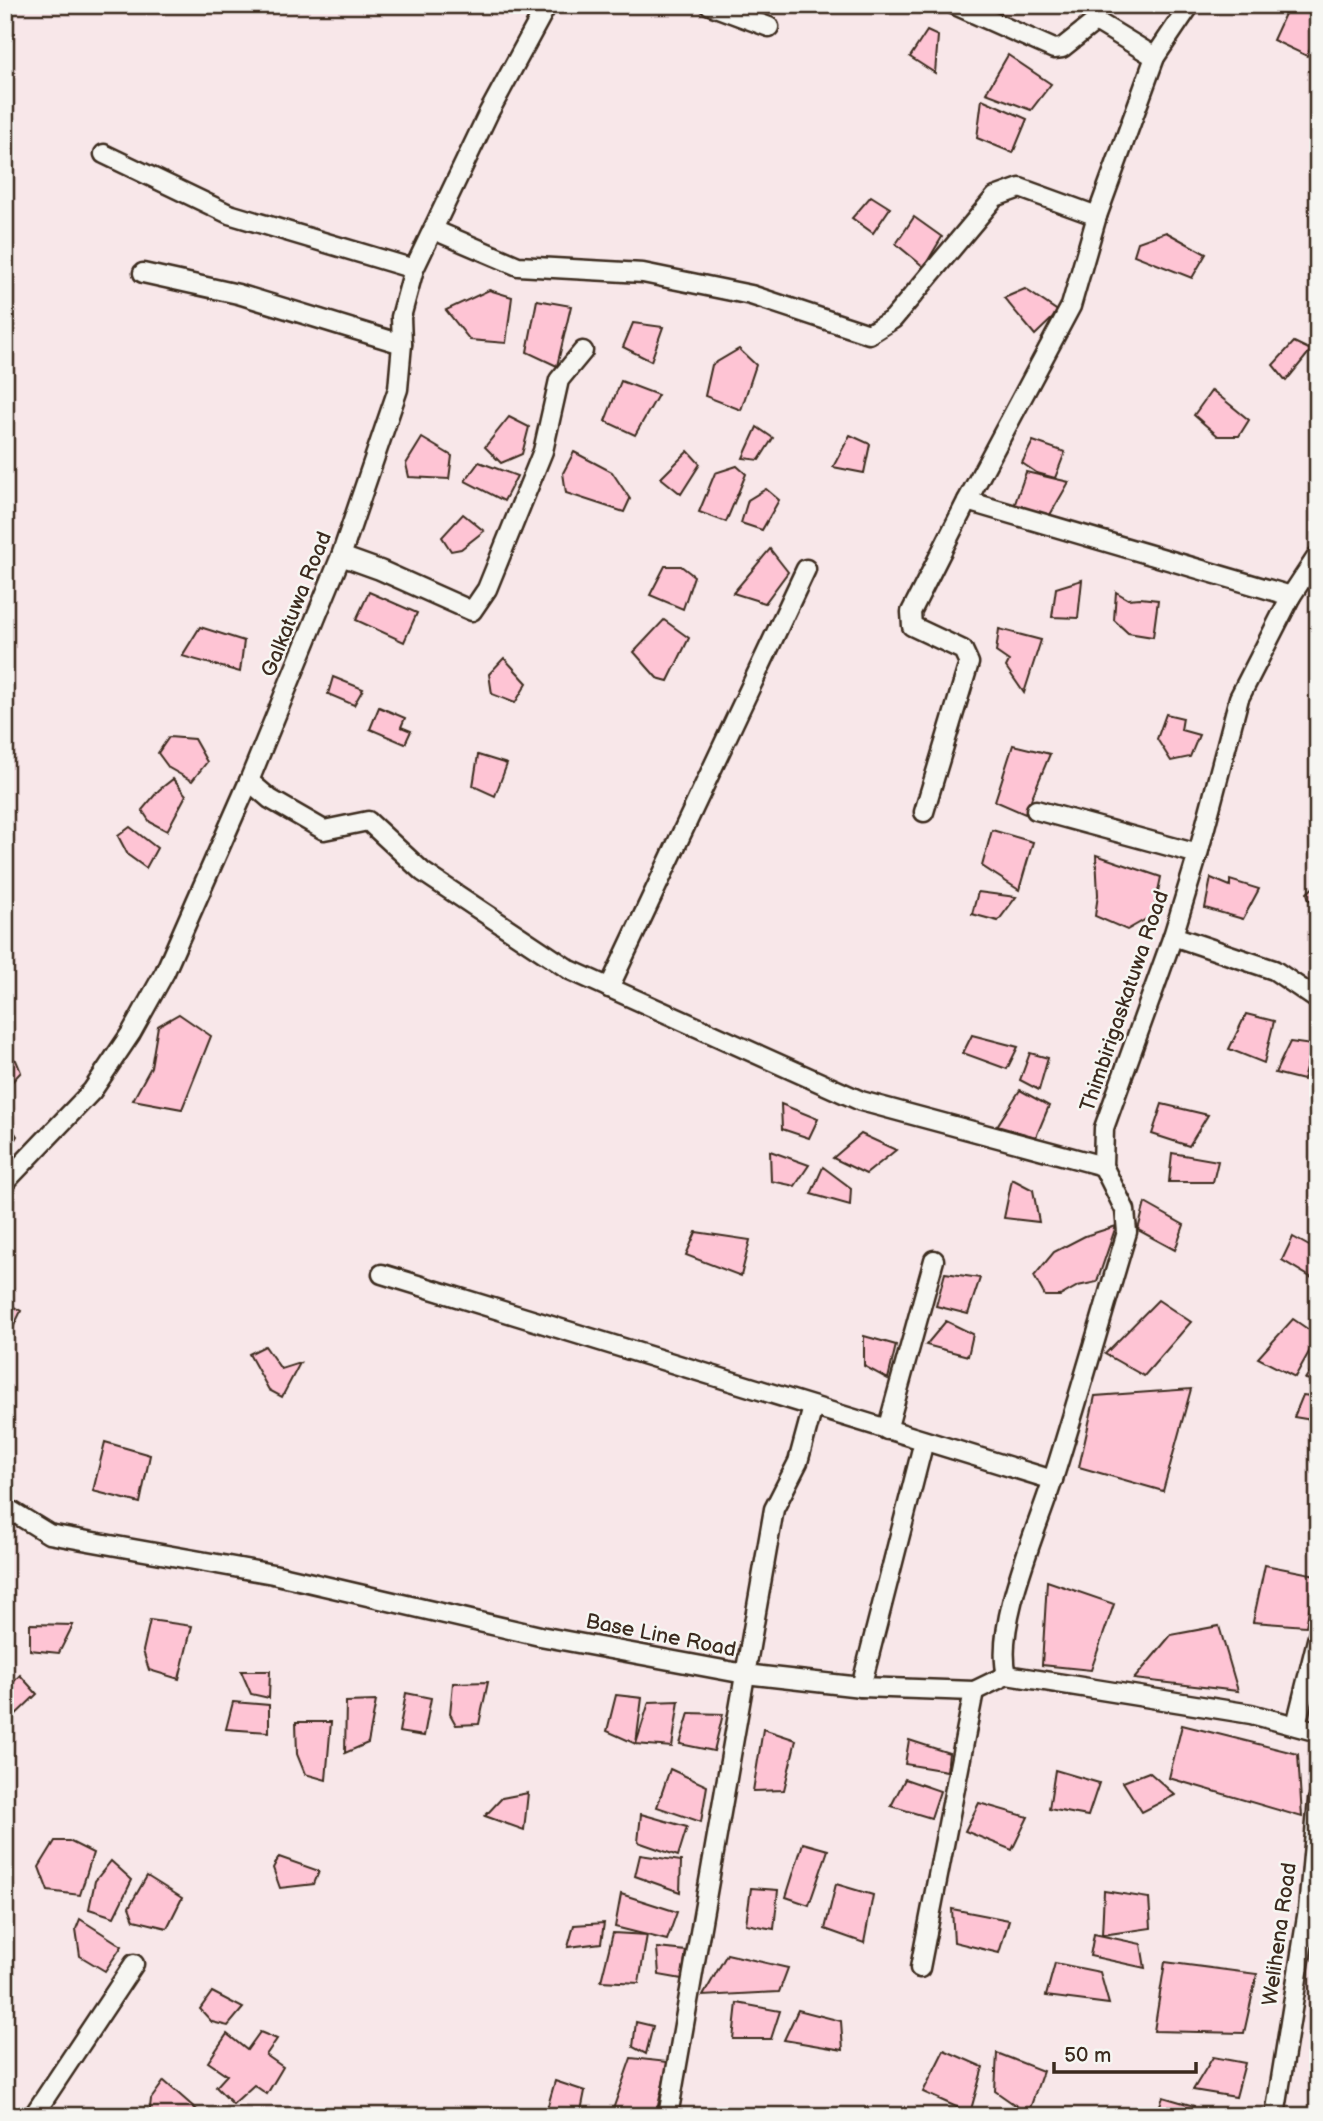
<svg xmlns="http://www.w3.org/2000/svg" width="1323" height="2121" font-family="'Balsamiq Sans',sans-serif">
  <rect width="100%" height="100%" fill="#f8e7e9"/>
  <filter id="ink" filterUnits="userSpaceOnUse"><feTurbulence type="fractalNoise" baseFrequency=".0143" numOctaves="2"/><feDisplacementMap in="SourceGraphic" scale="14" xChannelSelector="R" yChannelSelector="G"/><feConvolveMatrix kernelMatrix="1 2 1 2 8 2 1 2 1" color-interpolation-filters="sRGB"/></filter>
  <g filter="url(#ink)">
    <g fill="#fec4d4" stroke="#3b2a1e" stroke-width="2">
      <polygon points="1289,5 1318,5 1318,32 1307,56 1273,40"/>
      <polygon points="927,31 938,36 935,73 910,57"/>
      <polygon points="1008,55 1051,84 1031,110 986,93"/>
      <polygon points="982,99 1027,119 1013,153 977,138"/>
      <polygon points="871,196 890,208 873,233 852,218"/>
      <polygon points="914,217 942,237 924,267 896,244"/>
      <polygon points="1166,232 1206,254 1192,278 1134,255 1138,242"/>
      <polygon points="1025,289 1059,312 1035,335 1004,298"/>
      <polygon points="489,290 512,297 506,343 470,340 446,310"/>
      <polygon points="537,300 571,306 557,366 527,352"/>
      <polygon points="633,323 663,327 651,361 623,347"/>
      <polygon points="1294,342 1311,350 1286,381 1273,365"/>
      <polygon points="739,349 756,365 741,410 705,396 712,365"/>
      <polygon points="621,381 658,395 635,435 605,421"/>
      <polygon points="1212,390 1249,420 1239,436 1218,436 1194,415"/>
      <polygon points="509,417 529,427 522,454 501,463 485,447"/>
      <polygon points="757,427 773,438 759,460 743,458"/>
      <polygon points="850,435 870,444 864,473 833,467"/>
      <polygon points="422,438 452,456 449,479 409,477 406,464"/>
      <polygon points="1033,441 1065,452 1055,478 1037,473 1022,463"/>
      <polygon points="688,451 700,464 681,494 661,478"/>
      <polygon points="574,452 612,472 630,499 624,512 566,493 563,473"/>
      <polygon points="479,462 517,476 504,501 465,481"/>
      <polygon points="737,466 746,474 726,522 699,512 715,473"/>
      <polygon points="1026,472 1069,482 1047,520 1013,509"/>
      <polygon points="766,489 779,500 762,530 741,523 748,500"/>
      <polygon points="463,514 484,531 461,549 451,551 442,537"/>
      <polygon points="770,549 788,572 765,603 733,593"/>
      <polygon points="665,566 681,566 694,576 683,609 650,595"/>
      <polygon points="1082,580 1078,618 1052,617 1056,588"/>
      <polygon points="369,592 417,613 404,642 356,620"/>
      <polygon points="1116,592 1128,599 1140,598 1158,600 1153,637 1128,633 1114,620"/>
      <polygon points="664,620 689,638 668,681 657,678 634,652"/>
      <polygon points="200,627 244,641 240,672 182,656"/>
      <polygon points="999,629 1041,640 1024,693 1006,667 1009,661 996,652"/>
      <polygon points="504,658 527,683 515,703 492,694 489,674"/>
      <polygon points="333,677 363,689 354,705 328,694"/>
      <polygon points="379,707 405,718 401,727 411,731 405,744 370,729"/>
      <polygon points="1166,714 1183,718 1181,730 1199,735 1190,757 1171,761 1157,739"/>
      <polygon points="169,737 194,739 207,762 192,781 169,768 158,753"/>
      <polygon points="1013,745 1050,754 1025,814 995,801"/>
      <polygon points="478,755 507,764 495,796 473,786"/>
      <polygon points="173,779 186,795 167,831 150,822 142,810 159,790"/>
      <polygon points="130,827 157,848 146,868 128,855 118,836"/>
      <polygon points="992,830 1033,842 1019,890 982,866"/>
      <polygon points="1096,855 1161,877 1153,915 1127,930 1095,916 1098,895"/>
      <polygon points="1211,878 1230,886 1230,880 1259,889 1243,919 1205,908"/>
      <polygon points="1318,883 1318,902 1309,900 1307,893"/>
      <polygon points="978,892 1016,897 998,921 972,914"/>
      <polygon points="179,1014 211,1036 182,1109 133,1100 151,1067 158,1026"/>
      <polygon points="1246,1014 1274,1021 1264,1063 1229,1049"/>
      <polygon points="972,1035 1018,1047 1007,1069 963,1053"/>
      <polygon points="1290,1042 1312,1045 1303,1080 1275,1073"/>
      <polygon points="1030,1053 1048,1058 1039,1090 1020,1080"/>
      <polygon points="5,1056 16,1060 21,1072 9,1085 5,1084"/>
      <polygon points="1020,1090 1049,1106 1036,1137 997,1126"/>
      <polygon points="781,1104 818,1119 809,1138 782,1129"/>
      <polygon points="1162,1104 1208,1115 1189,1146 1152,1134"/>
      <polygon points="8,1123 17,1136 5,1155 5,1124"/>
      <polygon points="861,1134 896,1150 866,1174 833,1158"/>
      <polygon points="770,1151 809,1165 795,1186 771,1181"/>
      <polygon points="1172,1153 1218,1161 1213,1182 1169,1182"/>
      <polygon points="823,1167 851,1188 850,1205 811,1194"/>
      <polygon points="1012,1179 1033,1190 1039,1222 1004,1218"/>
      <polygon points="1145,1203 1184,1225 1175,1250 1138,1230"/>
      <polygon points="1116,1226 1097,1282 1078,1286 1060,1296 1045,1296 1034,1276 1054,1252 1085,1236"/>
      <polygon points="696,1232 750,1240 741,1276 686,1255"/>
      <polygon points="1293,1237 1318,1251 1317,1281 1282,1260"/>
      <polygon points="945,1273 980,1278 968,1314 936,1306"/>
      <polygon points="1158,1300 1191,1322 1144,1376 1105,1354"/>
      <polygon points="5,1302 21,1311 8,1338 5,1337"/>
      <polygon points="1293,1319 1318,1336 1295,1377 1258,1358"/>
      <polygon points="946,1321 973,1334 968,1356 926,1345"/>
      <polygon points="864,1336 896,1345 888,1379 864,1366"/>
      <polygon points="265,1346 281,1369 300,1363 282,1397 269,1390 249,1354"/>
      <polygon points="1318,1359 1318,1381 1305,1379"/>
      <polygon points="1191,1389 1163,1491 1079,1467 1095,1396"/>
      <polygon points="1303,1395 1318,1397 1318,1421 1294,1417"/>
      <polygon points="105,1442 150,1455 140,1503 93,1491"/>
      <polygon points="1265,1565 1316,1575 1306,1626 1253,1622"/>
      <polygon points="1047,1581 1114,1604 1091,1670 1042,1665"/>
      <polygon points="150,1620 192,1626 179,1679 149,1670 143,1651"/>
      <polygon points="30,1624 73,1625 59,1653 30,1650"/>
      <polygon points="1219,1626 1238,1691 1134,1679 1171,1635"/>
      <polygon points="241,1671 270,1671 269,1698 251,1694"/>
      <polygon points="20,1675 37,1694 9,1721 5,1719 5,1691"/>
      <polygon points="488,1682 479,1724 456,1725 450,1714 453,1683"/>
      <polygon points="406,1693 431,1698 424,1736 399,1732"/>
      <polygon points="616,1695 642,1698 636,1744 607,1731"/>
      <polygon points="376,1701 368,1743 345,1753 346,1702"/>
      <polygon points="679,1701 672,1747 636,1744 649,1702"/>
      <polygon points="233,1702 269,1705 269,1732 226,1729"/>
      <polygon points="689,1713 723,1714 714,1751 680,1744"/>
      <polygon points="296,1722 331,1722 326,1780 305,1774 297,1754"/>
      <polygon points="1182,1725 1298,1754 1302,1817 1169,1778"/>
      <polygon points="763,1729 796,1740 784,1790 753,1791"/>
      <polygon points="909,1740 949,1753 947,1771 905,1764"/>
      <polygon points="670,1769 707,1786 701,1822 657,1807"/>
      <polygon points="1055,1770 1099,1783 1088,1816 1049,1809"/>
      <polygon points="1149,1772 1175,1795 1142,1812 1123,1782"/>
      <polygon points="905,1779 940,1791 931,1818 891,1806"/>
      <polygon points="528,1793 524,1830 485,1816 502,1798"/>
      <polygon points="979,1803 1028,1817 1012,1850 965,1831"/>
      <polygon points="641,1814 687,1827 678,1856 638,1842"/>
      <polygon points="55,1841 69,1841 93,1853 80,1895 48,1891 39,1867"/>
      <polygon points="803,1843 828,1850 809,1905 786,1897"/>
      <polygon points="640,1855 681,1861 680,1892 635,1876"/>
      <polygon points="279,1857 319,1871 314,1884 280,1888 273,1868"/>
      <polygon points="111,1861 132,1880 114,1917 89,1909 95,1881"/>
      <polygon points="147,1876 182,1898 167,1928 134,1920 129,1907"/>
      <polygon points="836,1884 873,1895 864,1943 825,1929"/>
      <polygon points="751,1888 778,1890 774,1929 746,1924"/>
      <polygon points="1104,1891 1149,1898 1151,1928 1102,1935"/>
      <polygon points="621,1894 677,1912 667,1940 615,1927"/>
      <polygon points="952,1909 1009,1920 999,1953 954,1942"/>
      <polygon points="80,1919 122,1946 105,1971 80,1956 76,1929"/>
      <polygon points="604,1923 601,1943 568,1947 574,1925"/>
      <polygon points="613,1933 647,1935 639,1983 601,1981"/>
      <polygon points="1094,1934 1141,1944 1145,1968 1090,1956"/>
      <polygon points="657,1948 686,1951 682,1979 659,1975"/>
      <polygon points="727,1954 788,1968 779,1992 703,1996"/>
      <polygon points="1165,1962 1257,1974 1244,2033 1154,2031"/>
      <polygon points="1055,1963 1100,1972 1109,2004 1046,1996"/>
      <polygon points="212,1992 243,2008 228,2026 212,2022 200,2009"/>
      <polygon points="737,2003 780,2011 771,2039 733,2039"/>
      <polygon points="798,2010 841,2021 843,2050 784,2040"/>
      <polygon points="636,2022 653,2026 646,2054 633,2047"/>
      <polygon points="260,2032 277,2039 266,2055 283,2067 267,2094 254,2085 233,2104 216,2087 227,2075 208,2062 227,2034 247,2050"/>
      <polygon points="944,2050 983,2067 970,2113 923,2092"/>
      <polygon points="997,2053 1043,2071 1028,2114 995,2091"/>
      <polygon points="1213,2057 1245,2063 1236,2097 1193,2090"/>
      <polygon points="631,2058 668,2062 657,2110 611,2115"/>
      <polygon points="164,2081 204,2116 149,2116 151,2099"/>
      <polygon points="555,2081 585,2091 580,2116 545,2116"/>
      <polygon points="1163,2097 1194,2106 1192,2116 1156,2116"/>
    </g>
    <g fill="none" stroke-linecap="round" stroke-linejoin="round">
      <g stroke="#3b2a1e" stroke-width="23">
        <g id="street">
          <polyline points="710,5 769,27"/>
          <polyline points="955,5 1054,49 1062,48 1096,21 1155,57"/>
          <polyline points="1190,5 1155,57 1097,216 1071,306 967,501 1291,596"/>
          <polyline points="104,154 229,214 414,269"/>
          <polyline points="434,230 518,266 643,273 751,295 869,334 893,319 995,197 1020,188 1097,216"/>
          <polyline points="143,273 238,294 402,344"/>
          <polyline points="341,556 380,570 472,611 487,589 543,451 559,380 583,351"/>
          <polyline points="249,781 270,799 324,830 368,821 423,872 570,970 861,1101 1103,1166"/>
          <polyline points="1036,810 1198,854"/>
          <polyline points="924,812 969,663 963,650 912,626 911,612 967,501"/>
          <polyline points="1173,936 1274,970 1318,1000"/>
          <polyline points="609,988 806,569"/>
          <polyline points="5,1182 92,1091 131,1033 165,972 249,781 341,556 398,389 402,344 401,317 414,269 489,112 547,5"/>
          <polyline points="382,1274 1053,1480"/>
          <polyline points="887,1430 934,1260"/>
          <polyline points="5,1507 49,1534 273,1574 540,1636 745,1674 861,1687 974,1691 1007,1675 1251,1714 1318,1732"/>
          <path d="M1007 1675C994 1624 1037 1530 1053 1479 1079 1397 1102 1315 1127 1232L1125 1210 1103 1166 1104 1128 1173 936 1198 854 1239 698 1291 596 1318 555"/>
          <polyline points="861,1687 924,1441"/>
          <polyline points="1296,1725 1318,1636"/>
          <polyline points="920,1968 974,1691"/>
          <polyline points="33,2116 134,1964"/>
          <polyline points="668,2116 774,1509 798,1462 813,1407"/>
          <polyline points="1275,2116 1308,1910 1318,1800"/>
        </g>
      </g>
      <use href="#street" stroke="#f6f6f2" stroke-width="18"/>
    </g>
  </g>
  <g text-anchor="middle" stroke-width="5" stroke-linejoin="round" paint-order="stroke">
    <g font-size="21" fill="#3b2a1e" stroke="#f6f6f2">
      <text transform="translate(296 604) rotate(-68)" y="7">Galkatuwa Road</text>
      <text transform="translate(1124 1001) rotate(-71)" y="7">Thimbirigaskatuwa Road</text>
      <text transform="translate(661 1635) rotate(11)" y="7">Base Line Road</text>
      <text transform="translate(1279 1934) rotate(-82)" y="7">Welihena Road</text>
    </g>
  </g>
  <rect width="1323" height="2121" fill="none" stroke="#f6f6f2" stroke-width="28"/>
  <rect x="14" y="14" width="1295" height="2093" fill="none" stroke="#3b2a1e" stroke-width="2.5" filter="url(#ink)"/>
  <path d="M1054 2062v10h142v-10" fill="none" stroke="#3b2a1e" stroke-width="3.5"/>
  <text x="1064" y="2062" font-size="21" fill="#3b2a1e" stroke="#f6f6f2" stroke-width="5" paint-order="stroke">50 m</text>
</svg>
